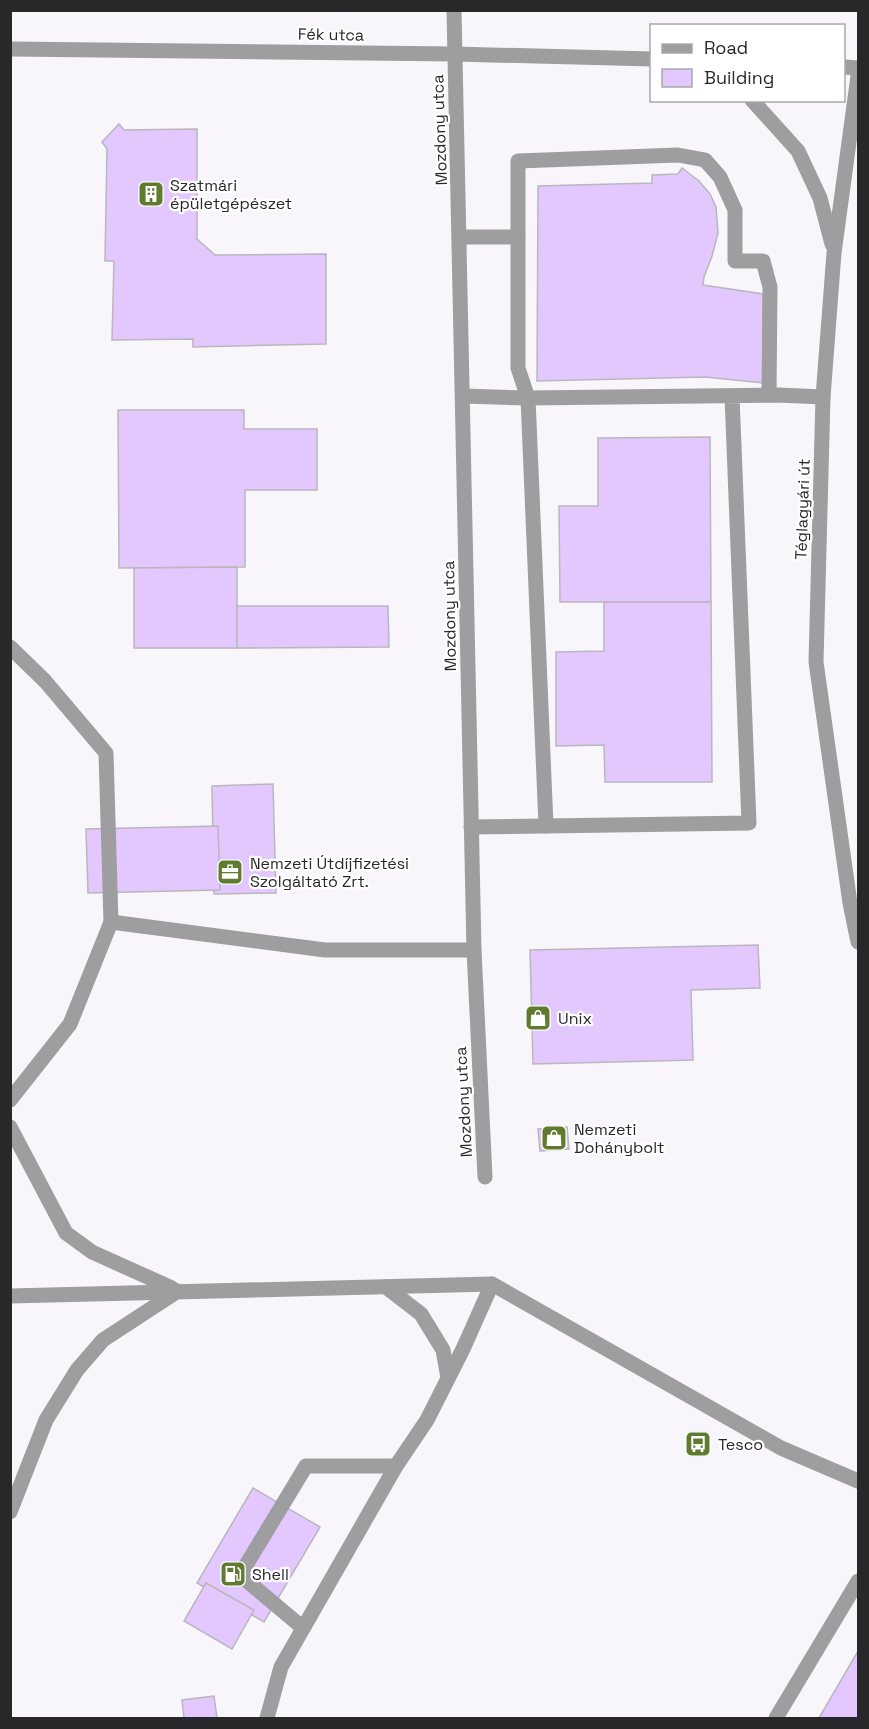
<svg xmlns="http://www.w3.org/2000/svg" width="869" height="1729" font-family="'Space Grotesk',sans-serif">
  <rect width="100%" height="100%" fill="#f8f6fb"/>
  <g fill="#e2c8fe" stroke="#b9b7bc" stroke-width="1.5">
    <polygon points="119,124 124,130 197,129 197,239 215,255 326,254 326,344 193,347 193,339 112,340 114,261 105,261 107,149 102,142"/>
    <polygon points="682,168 699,181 710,194 716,207 718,233 712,256 704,277 703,285 763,294 764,383 705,377 537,381 538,186 652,183 652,175 678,174"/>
    <polygon points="118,410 244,410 244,429 317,429 317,490 245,490 245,567 119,568"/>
    <polygon points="710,437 711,602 560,602 559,506 598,506 598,438"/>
    <polygon points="237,567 237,648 134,648 134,568"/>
    <polygon points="604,602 711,602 712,782 605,782 604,745 556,746 556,652 604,651"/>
    <polygon points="237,606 388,606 389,647 237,648"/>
    <polygon points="273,784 276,893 214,894 212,786"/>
    <polygon points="218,826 220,890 88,893 86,829"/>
    <polygon points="758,945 760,988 691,990 693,1060 533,1064 530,950"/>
    <polygon points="567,1127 569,1149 540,1151 538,1129"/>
    <polygon points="253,1488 320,1527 264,1622 197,1583"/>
    <polygon points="206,1583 254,1610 232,1649 184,1621"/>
    <polygon points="858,1651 858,1718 819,1718"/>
    <polygon points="214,1696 217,1718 184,1718 182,1700"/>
  </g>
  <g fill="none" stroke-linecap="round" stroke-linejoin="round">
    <g stroke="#9e9da0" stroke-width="15">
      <polyline points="460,237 518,237"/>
      <polyline points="463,396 528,398 518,368 518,161 678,155 705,160 720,177 735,210 735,261 763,261 770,287 769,395"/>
      <polyline points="732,396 749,823 546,826 528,398 778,395 823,397"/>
      <polyline points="10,647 45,681 106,753 111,922 70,1024 10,1100"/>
      <polyline points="471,827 546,826"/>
      <polyline points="111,922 325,950 474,950"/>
      <polyline points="386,1287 421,1314 443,1350 448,1378"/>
      <polyline points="303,1628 240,1575 306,1466 396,1466"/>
      <polyline points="267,1718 281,1667 396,1466 427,1420 463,1349 492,1284"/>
      <polyline points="776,1718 858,1581"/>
    </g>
    <g stroke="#9e9da0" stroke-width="15">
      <polyline points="454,10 474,950 485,1177"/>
      <polyline points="10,49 454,54 652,59"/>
      <polyline points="844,67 858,68"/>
      <polyline points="858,76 834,253 823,397 816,662 850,903 858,942"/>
      <polyline points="752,100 798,151 820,198 832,244"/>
      <polyline points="10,1127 66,1233 92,1252 172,1288"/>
      <polyline points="10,1296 492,1284 781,1448 858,1481"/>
      <polyline points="10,1512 46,1420 77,1370 103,1340 178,1291"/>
    </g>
  </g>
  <defs>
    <g id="building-square" transform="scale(1.35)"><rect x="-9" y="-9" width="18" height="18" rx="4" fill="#5f7b30" stroke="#fff"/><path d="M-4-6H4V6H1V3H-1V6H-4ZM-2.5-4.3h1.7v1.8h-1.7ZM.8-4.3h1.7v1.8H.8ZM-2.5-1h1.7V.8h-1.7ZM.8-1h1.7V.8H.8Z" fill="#fff"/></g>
    <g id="office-square" transform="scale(1.35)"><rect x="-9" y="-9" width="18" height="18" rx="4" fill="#5f7b30" stroke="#fff"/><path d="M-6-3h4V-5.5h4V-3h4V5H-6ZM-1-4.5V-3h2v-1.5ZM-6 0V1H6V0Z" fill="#fff"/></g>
    <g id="shop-square" transform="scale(1.35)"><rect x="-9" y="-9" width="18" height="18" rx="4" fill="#5f7b30" stroke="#fff"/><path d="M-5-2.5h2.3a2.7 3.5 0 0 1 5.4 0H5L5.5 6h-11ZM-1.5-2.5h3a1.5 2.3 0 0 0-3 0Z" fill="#fff"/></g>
    <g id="bus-square" transform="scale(1.35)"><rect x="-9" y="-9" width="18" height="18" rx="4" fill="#5f7b30" stroke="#fff"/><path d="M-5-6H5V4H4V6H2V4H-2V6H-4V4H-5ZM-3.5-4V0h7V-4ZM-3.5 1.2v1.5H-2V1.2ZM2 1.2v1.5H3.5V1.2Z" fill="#fff"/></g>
    <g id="fuel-square" transform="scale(1.35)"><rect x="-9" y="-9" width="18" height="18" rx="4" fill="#5f7b30" stroke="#fff"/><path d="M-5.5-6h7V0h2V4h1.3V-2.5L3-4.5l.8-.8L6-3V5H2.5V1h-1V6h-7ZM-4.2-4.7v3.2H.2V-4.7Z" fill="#fff"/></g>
  </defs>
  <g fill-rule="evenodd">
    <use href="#building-square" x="151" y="194"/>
    <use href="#office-square" x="230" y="872"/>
    <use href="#shop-square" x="538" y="1018"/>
    <use href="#shop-square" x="554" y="1138"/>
    <use href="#bus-square" x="698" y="1444"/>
    <use href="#fuel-square" x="233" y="1574"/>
  </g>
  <g text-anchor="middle" stroke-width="4.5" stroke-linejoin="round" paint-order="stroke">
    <g font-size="16" fill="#282729" stroke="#fff">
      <text transform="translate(331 34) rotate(1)" y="6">Fék utca</text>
      <text transform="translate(439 130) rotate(-92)" y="6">Mozdony utca</text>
      <text transform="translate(802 509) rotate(-88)" y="6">Téglagyári út</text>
      <text transform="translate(449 616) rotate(-91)" y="6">Mozdony utca</text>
      <text transform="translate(463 1102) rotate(-93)" y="6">Mozdony utca</text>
    </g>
    <g font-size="16" fill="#282729" stroke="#fff" text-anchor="start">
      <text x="170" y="191">Szatmári<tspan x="170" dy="18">épületgépészet</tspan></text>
      <text x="250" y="869">Nemzeti Útdíjfizetési<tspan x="250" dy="18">Szolgáltató Zrt.</tspan></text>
      <text x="558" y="1024">Unix</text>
      <text x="574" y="1135">Nemzeti<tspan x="574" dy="18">Dohánybolt</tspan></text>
      <text x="718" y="1450">Tesco</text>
      <text x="252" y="1580">Shell</text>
    </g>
  </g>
  <rect width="869" height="1729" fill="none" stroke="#282729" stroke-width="24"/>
  <rect x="650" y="24" width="195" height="78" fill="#ffffff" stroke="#a9a9a9" stroke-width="1.5"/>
  <rect x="662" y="44" width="30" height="9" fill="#9e9da0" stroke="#a9a9a9" stroke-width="1.5"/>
  <text x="704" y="54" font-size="18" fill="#282729">Road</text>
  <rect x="662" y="69" width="30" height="18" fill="#e2c8fe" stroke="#a9a9a9" stroke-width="1.5"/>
  <text x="704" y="84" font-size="18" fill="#282729">Building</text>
</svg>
